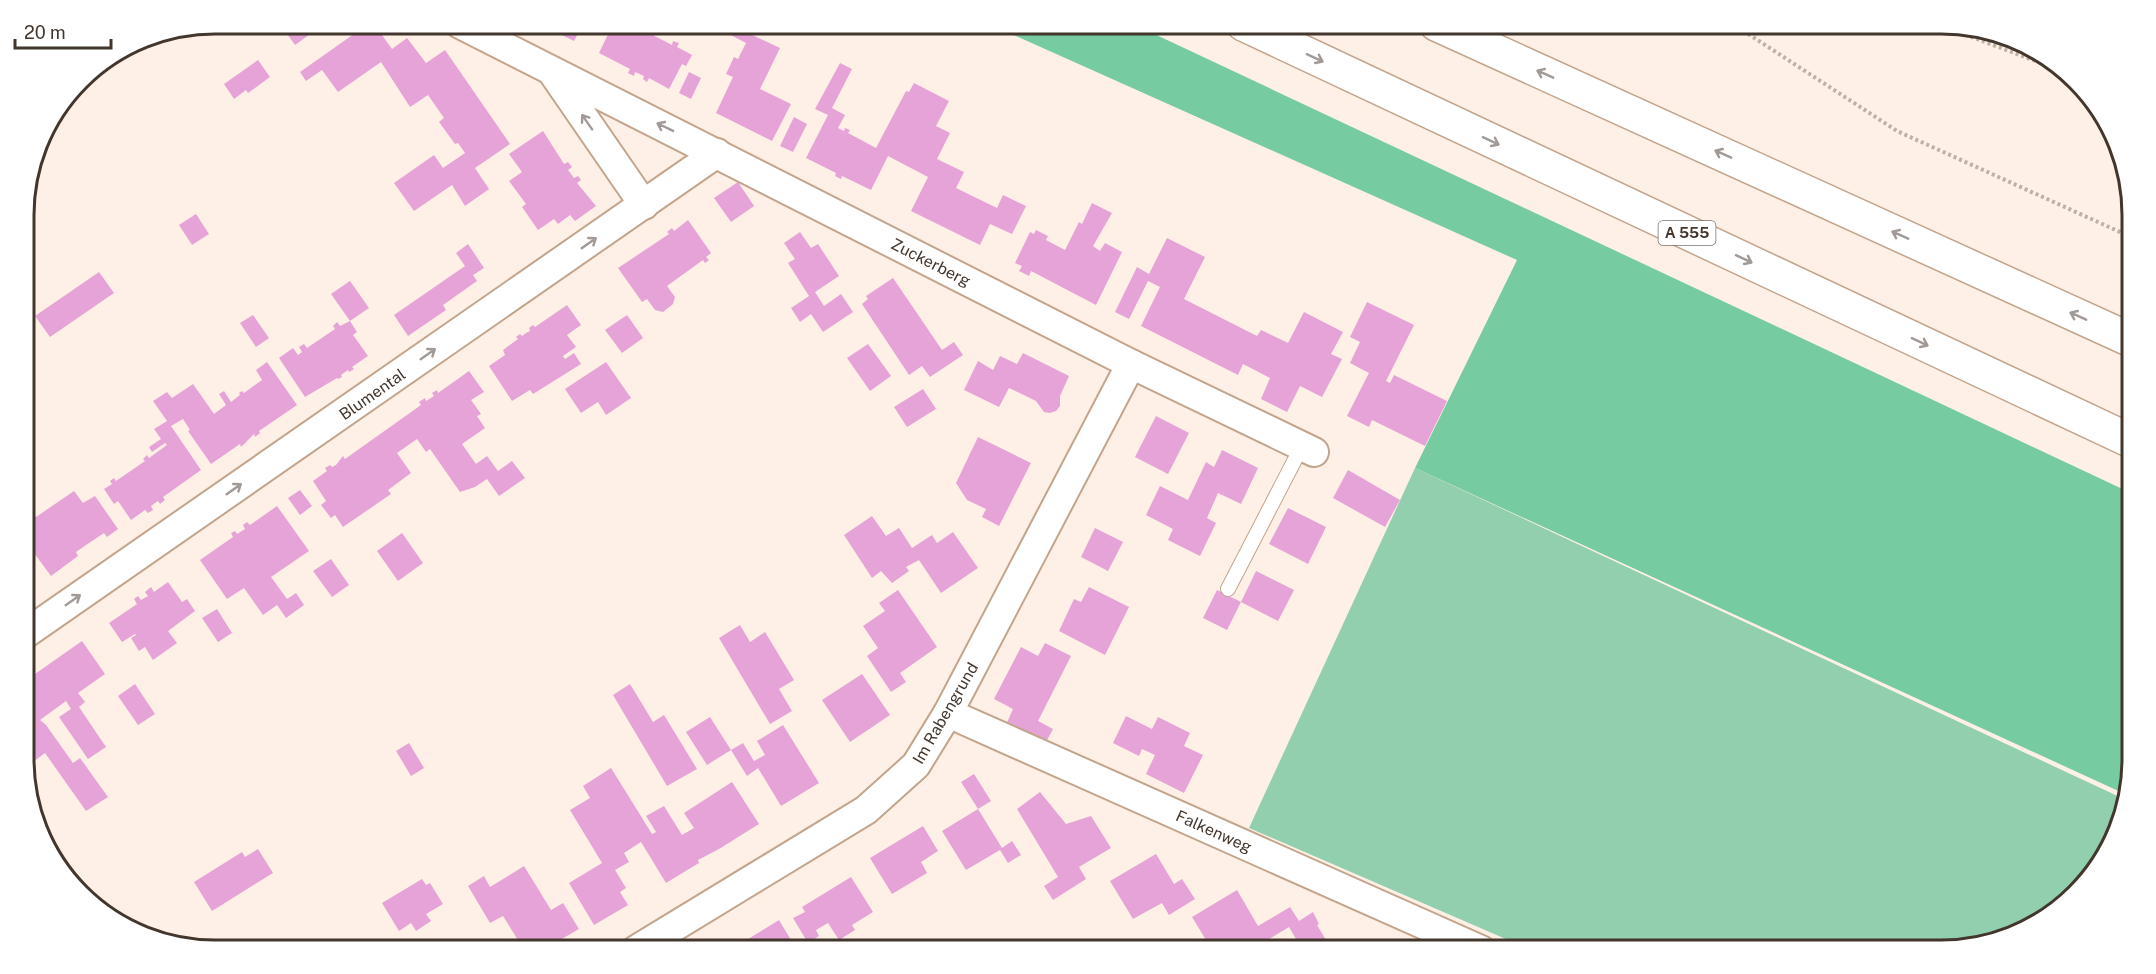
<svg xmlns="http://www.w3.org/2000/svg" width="2156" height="974" font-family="'Public Sans',sans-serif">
  <rect width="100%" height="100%" fill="#fef0e6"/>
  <polygon fill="#92cfae" points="1415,468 2124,799 2117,832 2092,875 2047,918 1953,950 1531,950 1249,828"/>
  <polygon fill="#76cba0" points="989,24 1133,24 2131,493 2132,759 2125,794 1415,468 1517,260"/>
  <g fill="#e5a3d8">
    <polygon points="280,24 324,24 295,45"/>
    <polygon points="368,24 374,24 392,49 407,38 426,63 445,50 510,144 475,168 489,189 465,206 452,185 414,211 394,183 434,155 443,168 465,153 458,143 455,144 439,122 444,118 428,95 410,107 381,62 338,92 322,70 306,81 300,72"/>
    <polygon points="531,24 583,24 574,41 550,29 548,33"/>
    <polygon points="626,24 637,27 640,24 645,26 643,30 672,45 673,41 679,43 677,47 692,55 686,66 682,64 669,89 649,78 647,82 643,79 644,76 635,72 634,76 628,73 630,69 599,53 612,26 622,32"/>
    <polygon points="726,24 755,24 750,34 780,48 760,89 791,104 772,141 716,113 733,77 726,74 734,57 738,59 746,43 723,31"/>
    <polygon points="258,60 270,77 248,93 246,90 234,99 224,84"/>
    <polygon points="840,63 852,69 832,108 845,115 838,128 844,131 845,128 850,130 848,133 876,148 906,91 909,92 914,83 949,101 936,126 950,133 937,159 964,172 956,188 997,208 1003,195 1026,206 1012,234 990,224 980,245 911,211 928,177 888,156 871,190 842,176 841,179 835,176 836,173 806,158 828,115 815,109"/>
    <polygon points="689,72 701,78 691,99 679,93"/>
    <polygon points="794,117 807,124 793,152 780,146"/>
    <polygon points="543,131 564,164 568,162 572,167 568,170 574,178 578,176 581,180 577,183 596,206 575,221 570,215 558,224 554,219 538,230 522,207 526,204 509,181 522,172 509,154"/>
    <polygon points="738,182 754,206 731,222 714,198"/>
    <polygon points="1092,203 1112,213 1093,246 1100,251 1105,243 1122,252 1096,305 1031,271 1029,276 1019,271 1022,266 1015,263 1030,232 1034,234 1036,230 1048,236 1046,240 1065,250 1079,222 1082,224"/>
    <polygon points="196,214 209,234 192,245 179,225"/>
    <polygon points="688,220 711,253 706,257 709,260 705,263 703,260 667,286 675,297 673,304 663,312 655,310 647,299 642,302 618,268 669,234 667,232 672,228 674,231"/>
    <polygon points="800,232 811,248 818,244 839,276 815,292 824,306 841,294 853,312 823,332 811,314 800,322 791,308 809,296 788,263 795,259 784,243"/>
    <polygon points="1167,238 1205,257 1184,299 1257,336 1261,330 1288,343 1304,312 1343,332 1331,354 1342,359 1322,397 1300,386 1287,412 1261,399 1270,378 1243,364 1238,375 1141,326 1160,287 1148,281 1129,319 1115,312 1137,267 1149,274"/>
    <polygon points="468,244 484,268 473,275 477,281 443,305 446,310 408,336 394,315 465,266 456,253"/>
    <polygon points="99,272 114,293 50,337 35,316"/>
    <polygon points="893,278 942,350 954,342 963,355 930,377 922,366 909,375 862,304 868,299 866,296"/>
    <polygon points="350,281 369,308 350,321 331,294"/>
    <polygon points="1367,302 1414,325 1386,381 1390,383 1394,375 1447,401 1425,446 1372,420 1369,427 1347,416 1369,373 1350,363 1360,342 1350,337"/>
    <polygon points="567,305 581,325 567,335 576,347 563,356 565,359 574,353 581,364 533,394 530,390 512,401 489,366 505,355 503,350 518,339 516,337 520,334 522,336 526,333 530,331 529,328 533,325 535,327"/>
    <polygon points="253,315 269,338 256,347 240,323"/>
    <polygon points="627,315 643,338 622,353 605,330"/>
    <polygon points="350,321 357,332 353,335 368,356 352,367 354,369 349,372 348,370 341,375 342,377 338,379 337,378 305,397 279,358 293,348 298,355 302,352 299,347 304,344 307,348 335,329 333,326 337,322 340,326"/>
    <polygon points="868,344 891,376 870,391 847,358"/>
    <polygon points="1023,353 1069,376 1060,396 1060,406 1056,411 1050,413 1044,412 1036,401 1009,388 999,407 964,390 978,361 993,370 1000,356 1017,364"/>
    <polygon points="267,362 297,405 259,431 260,433 255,437 254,434 241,447 240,444 211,464 188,431 190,430 183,419 171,426 201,470 163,497 165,500 160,504 158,501 151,506 153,510 148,513 145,510 131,520 118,501 114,504 104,489 112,484 110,481 114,478 116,481 145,461 143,459 147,455 149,458 167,445 165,443 152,452 149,447 161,439 154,429 167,421 153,401 167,392 172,398 193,384 214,414 226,405 219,394 224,391 231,402 240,395 239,393 242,391 244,393 262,380 256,370"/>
    <polygon points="606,362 631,398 606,415 598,402 581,413 565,389"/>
    <polygon points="469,371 484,392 471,400 481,414 477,416 485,428 462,444 476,464 487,456 498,471 512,461 525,478 499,496 487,479 475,487 460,492 430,449 426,452 417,439 397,453 411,473 388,490 391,494 343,527 335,515 331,518 321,505 326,501 313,481 327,471 325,468 330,465 332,467 336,465 343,456 345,459 421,405 419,402 425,398 426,401 434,396 432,393 437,390 438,393"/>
    <polygon points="923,389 936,409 907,427 894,407"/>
    <polygon points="1156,416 1189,433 1168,474 1135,457"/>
    <polygon points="978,437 1031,463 999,526 982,517 986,509 967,500 956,483"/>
    <polygon points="1222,450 1258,468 1241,504 1218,493 1207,518 1216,523 1200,556 1168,540 1173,529 1146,515 1160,486 1188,500 1206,462 1214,467"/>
    <polygon points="1348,470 1400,500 1385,527 1333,498"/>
    <polygon points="300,490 312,506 300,515 288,498"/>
    <polygon points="74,491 83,503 95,496 118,529 107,537 104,533 86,545 76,552 78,556 51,576 34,553 28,556 25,551 25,512 30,509 36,517"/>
    <polygon points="277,506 309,551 271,577 287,599 296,593 304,605 286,618 277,605 263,615 244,588 227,599 200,560 233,537 231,533 235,531 237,534 245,529 243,525 247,522 250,525"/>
    <polygon points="1288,508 1326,527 1308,564 1269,544"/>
    <polygon points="872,516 886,536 899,528 912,548 932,535 937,543 953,532 978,568 941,593 919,560 906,567 909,571 892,583 881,571 872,578 844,535"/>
    <polygon points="1095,528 1123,542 1108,571 1081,557"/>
    <polygon points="402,533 423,563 398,581 377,551"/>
    <polygon points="331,559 349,585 332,597 313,571"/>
    <polygon points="1256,571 1294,590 1278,621 1241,602"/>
    <polygon points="168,582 182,602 187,599 195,611 168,631 177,643 153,660 145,647 139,651 131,638 136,635 135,634 122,642 109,623 137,604 134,599 138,596 141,600 148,596 145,592 151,587 154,592"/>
    <polygon points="1089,587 1129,607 1105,655 1059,631 1074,599 1081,602"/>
    <polygon points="898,590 937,647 900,673 906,682 891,692 867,656 878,648 863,626 885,611 879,603"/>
    <polygon points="1217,590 1241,602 1227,630 1203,618"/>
    <polygon points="217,609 232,633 218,642 202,618"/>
    <polygon points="740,625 750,642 765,632 794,680 779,689 792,711 770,724 719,638"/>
    <polygon points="82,641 105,674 78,693 85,702 79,707 106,747 88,759 59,717 71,709 66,701 40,720 46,725 73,763 80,758 108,797 86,811 45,753 29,765 26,761 26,736 28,734 26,730 26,712 31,708 26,701 25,681"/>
    <polygon points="1045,643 1071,656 1038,721 1053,729 1046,742 1006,725 1013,709 994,699 1021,647 1038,656"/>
    <polygon points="862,674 890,715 850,742 822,700"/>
    <polygon points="135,684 155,714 138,725 118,696"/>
    <polygon points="630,684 653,722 664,715 697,769 667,786 613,695"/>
    <polygon points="1126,716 1152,729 1158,717 1190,733 1184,746 1203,755 1184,793 1146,774 1155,755 1142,749 1139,756 1113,743"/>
    <polygon points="710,717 731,750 743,743 754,761 765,755 757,741 783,725 819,783 781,806 758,768 747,776 731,750 707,765 686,732"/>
    <polygon points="409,743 424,768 411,776 396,751"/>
    <polygon points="611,768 652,834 656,832 646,816 664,806 682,835 694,828 684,813 732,782 759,824 719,849 698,860 699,863 666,883 641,842 624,853 629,862 615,870 626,888 620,892 628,905 594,925 569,883 602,863 570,810 590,798 583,786"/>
    <polygon points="974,774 991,801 978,809 1002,848 1012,841 1021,855 1008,863 1000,850 966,870 942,831 978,809 961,782"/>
    <polygon points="1040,792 1066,824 1091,816 1111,848 1079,867 1086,879 1053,900 1044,886 1058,877 1017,809"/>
    <polygon points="923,826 938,851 921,862 927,873 892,894 870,858"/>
    <polygon points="258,849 273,873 212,911 194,882 242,852 245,857"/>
    <polygon points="1156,854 1174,884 1182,879 1195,899 1169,915 1162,903 1133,919 1110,881"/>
    <polygon points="524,866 551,910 563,903 579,929 560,940 562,945 554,950 547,948 544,950 524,950 503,916 490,923 468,886 484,876 490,887"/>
    <polygon points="851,877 873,912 852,925 855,930 839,940 828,923 816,930 819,936 808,943 793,918 805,912 802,907"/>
    <polygon points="422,879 426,885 430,883 443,904 426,914 431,921 416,931 411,923 399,931 382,903"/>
    <polygon points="1237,890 1258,926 1290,907 1299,921 1313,912 1319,924 1317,925 1332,950 1278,950 1296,939 1289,927 1251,950 1243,950 1236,940 1219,950 1212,950 1192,917"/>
    <polygon points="779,920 797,950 730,950 735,947"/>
  </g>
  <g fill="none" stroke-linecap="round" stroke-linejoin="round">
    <g stroke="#c3a48c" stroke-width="16">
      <polyline id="lane" points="1228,589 1302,446"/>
    </g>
    <g stroke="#c3a48c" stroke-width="32">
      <g id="street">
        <polyline points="460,24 1131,364 1314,452"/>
        <polyline points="553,73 644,205"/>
        <polyline points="25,634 717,153"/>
        <polyline points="948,713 1481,950"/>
        <polyline points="636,950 866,810 916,765 948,713 1131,364"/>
      </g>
    </g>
    <g stroke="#c3a48c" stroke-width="36">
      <g id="highway">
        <polyline points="1243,24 2131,441"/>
        <polyline points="1436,24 2131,340"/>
      </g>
    </g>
    <g stroke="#bdb0a6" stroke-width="4" stroke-dasharray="3 3" stroke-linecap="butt">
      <polyline points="1733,24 1897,131 2131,237"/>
      <polyline points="1937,24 2049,66"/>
    </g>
    <use href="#lane" stroke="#fff" stroke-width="14"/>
    <use href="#street" stroke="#fff" stroke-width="28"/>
    <use href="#highway" stroke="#fff" stroke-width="33"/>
  </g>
  <defs><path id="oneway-shaft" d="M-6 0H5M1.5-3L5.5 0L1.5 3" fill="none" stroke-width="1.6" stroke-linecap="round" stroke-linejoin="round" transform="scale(1.5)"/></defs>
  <g stroke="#a19a96">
    <use href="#oneway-shaft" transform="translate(1315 58) rotate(25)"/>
    <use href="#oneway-shaft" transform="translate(1545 74) rotate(-156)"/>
    <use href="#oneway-shaft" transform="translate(587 122) rotate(-125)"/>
    <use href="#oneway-shaft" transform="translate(665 127) rotate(-154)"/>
    <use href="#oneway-shaft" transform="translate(1491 141) rotate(25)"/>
    <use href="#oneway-shaft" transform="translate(1723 154) rotate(-156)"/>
    <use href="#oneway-shaft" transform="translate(1900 235) rotate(-156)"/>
    <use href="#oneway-shaft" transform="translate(589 243) rotate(-35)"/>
    <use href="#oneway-shaft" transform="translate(1744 259) rotate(25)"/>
    <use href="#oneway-shaft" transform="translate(2078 316) rotate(-156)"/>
    <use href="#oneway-shaft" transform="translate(1920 342) rotate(25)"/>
    <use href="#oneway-shaft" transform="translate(428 354) rotate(-35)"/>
    <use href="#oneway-shaft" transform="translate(234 489) rotate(-35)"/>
    <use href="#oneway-shaft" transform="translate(73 600) rotate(-35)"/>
  </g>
  <g text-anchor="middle" stroke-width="4.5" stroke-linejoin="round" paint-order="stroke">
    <rect fill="#fff" stroke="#7b726c" stroke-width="1.5" x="1658.5" y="221" width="57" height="24" rx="4.5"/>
    <g font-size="15" font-weight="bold" fill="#43362d">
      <text x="1687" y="238">A 555</text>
    </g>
    <g font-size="16" fill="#43362d" stroke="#fff">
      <text transform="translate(931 262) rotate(27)" y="6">Zuckerberg</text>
      <text transform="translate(372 394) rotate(-35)" y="6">Blumental</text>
      <text transform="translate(945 713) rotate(-60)" y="6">Im Rabengrund</text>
      <text transform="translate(1214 831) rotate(24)" y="6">Falkenweg</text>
    </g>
  </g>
  <path d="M0 0H2156V974H0ZM215 34H1941A181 181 0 0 1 2122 215V759A181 181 0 0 1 1941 940H215A181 181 0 0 1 34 759V215A181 181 0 0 1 215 34Z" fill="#fff" fill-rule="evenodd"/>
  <path fill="none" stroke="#43362d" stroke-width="3" d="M215 34H1941A181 181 0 0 1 2122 215V759A181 181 0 0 1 1941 940H215A181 181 0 0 1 34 759V215A181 181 0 0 1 215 34Z"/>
  <path d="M15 39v9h96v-9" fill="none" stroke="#43362d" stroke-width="3"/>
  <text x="24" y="39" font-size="18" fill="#43362d" stroke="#ffffff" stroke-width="4.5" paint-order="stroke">20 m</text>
</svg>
